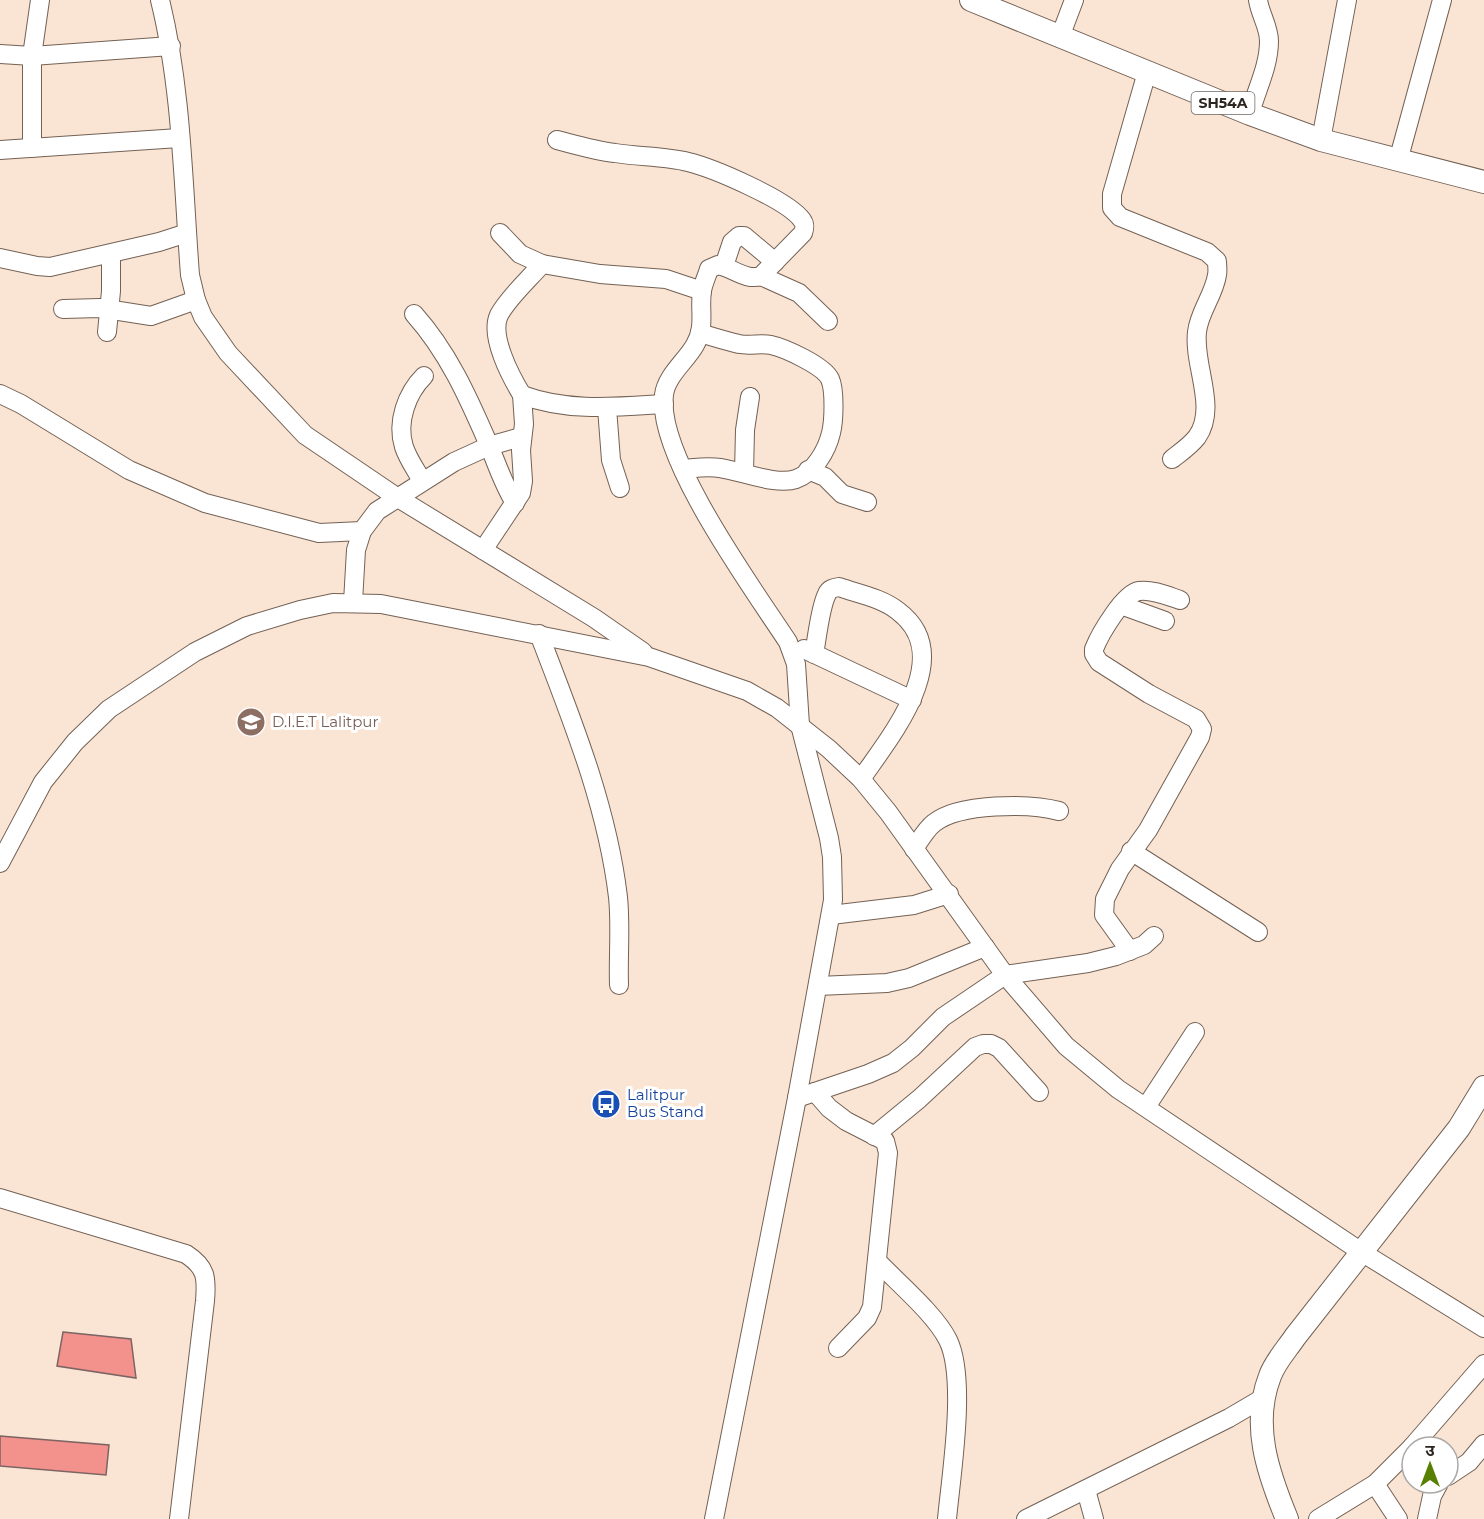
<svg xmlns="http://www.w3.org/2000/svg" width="1484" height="1519" font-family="Montserrat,'Noto Sans Devanagari',sans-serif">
  <rect width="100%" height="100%" fill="#fae5d5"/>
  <g fill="#f3918d" stroke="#7c6462" stroke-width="1.5">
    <polygon points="63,1332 131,1339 136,1378 57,1366"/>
    <polygon points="0,1436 109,1445 106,1475 0,1466"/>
  </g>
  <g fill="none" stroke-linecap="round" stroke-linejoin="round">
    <g stroke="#736154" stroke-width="20">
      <g id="minor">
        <path d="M160 0C182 89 183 184 190 275L196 300 203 317 228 353 305 435 398 498 594 618 643 652"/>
        <polyline points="1060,37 1074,0"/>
        <polyline points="0,54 32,56 171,46"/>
        <path d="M1147 72 1112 194V208L1120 217 1207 252 1217 261C1217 265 1218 271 1217 275 1214 295 1199 312 1197 332 1193 366 1218 407 1197 437 1190 446 1181 452 1172 459"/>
        <path d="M1250 114C1256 90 1269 67 1269 41 1269 27 1260 14 1258 0"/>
        <path d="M557 140C576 145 596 151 615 153 639 157 665 156 688 162 713 168 788 200 802 220 805 224 805 227 803 233L761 276C746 281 733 268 718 265L709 269C707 276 703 284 702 291 699 310 706 326 695 345 686 361 666 376 664 395 656 456 754 590 788 642L796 664 800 725 829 838 832 857 833 900 797 1098 714 1519"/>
        <polyline points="1321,140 1347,0"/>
        <polyline points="32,148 32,56 40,0"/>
        <polyline points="0,150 179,138"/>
        <polyline points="1398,161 1442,0"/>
        <polyline points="500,233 520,254 542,264 600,274 666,279 702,291"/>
        <polyline points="0,258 37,266 50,267 159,242 187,233"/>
        <path d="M542 264C529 279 508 298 499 315 489 336 511 377 522 395 568 412 615 407 664 404"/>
        <polyline points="724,266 732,242 739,236 744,236 775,262"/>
        <polyline points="761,276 799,293 828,321"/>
        <polyline points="63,309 100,308 151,316 196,300"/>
        <path d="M414 314C448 352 468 397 488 443 497 464 503 484 515 503"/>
        <polyline points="107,332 111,291 111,254"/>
        <polyline points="0,394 21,404 129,470 205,503 319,533 362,531"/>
        <polyline points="607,408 611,460 620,488"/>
        <path d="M683 469C696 468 707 466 720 468 741 471 777 486 796 479 814 473 827 450 831 433 834 421 835 390 830 379 824 366 785 348 771 345 761 343 750 346 739 344 726 341 713 337 700 333"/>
        <polyline points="808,470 825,477 842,494 867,502"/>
        <polyline points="744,473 745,430 750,397"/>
        <path d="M422 481C416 470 408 459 404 447 396 422 407 393 424 376"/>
        <polyline points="483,550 521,493 523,481 521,450 524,424 522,395"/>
        <polyline points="353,602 356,550 362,531 377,511 454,462 489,446 521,437"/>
        <polyline points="1121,605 1165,621"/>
        <path d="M539 634C572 720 607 805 618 897 621 926 618 956 619 985"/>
        <polyline points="804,649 912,700"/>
        <path d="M814 654C817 639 820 607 827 594 829 589 833 588 839 587 859 594 882 598 898 611 958 656 890 737 861 779"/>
        <path d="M914 849C920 840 926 829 934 823 959 803 1030 803 1059 811"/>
        <polyline points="1131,851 1258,932"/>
        <polyline points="0,863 43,782 75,742 109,709 195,652 247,626 300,610 333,603 381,604 649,657 747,691 777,708 829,749 861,779 888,812 1005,975 1066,1046 1118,1089 1363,1253 1484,1328"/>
        <polyline points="831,915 914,905 949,894"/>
        <path d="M1130 951 1104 915 1105 899 1120 869 1148 830 1200 737 1202 729 1196 719 1149 694 1099 662 1094 654V649C1100 634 1124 593 1139 591 1152 589 1168 596 1180 600"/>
        <polyline points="818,986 887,983 909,978 985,947"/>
        <polyline points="815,1092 829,1108 846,1121 885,1141 888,1153 872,1307 867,1318 838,1348"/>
        <polyline points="797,1098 868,1074 893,1063 912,1048 943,1017 1005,975 1088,963 1116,956 1144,945 1154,936"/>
        <polyline points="1146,1107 1195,1032"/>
        <polyline points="874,1136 919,1099 975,1047 983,1044 991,1044 999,1048 1039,1092"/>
        <path d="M0 1198 186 1254C206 1267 207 1277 205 1301L179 1519"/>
        <path d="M877 1261C898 1283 935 1314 948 1340 967 1379 951 1475 947 1519"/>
        <polyline points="1412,1447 1484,1364"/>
        <polyline points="1448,1476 1469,1462 1484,1444"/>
        <polyline points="1375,1484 1398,1519"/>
        <polyline points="1086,1490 1094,1519"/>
        <polyline points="1026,1519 1229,1418 1263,1398"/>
        <polyline points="1318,1519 1375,1484 1412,1447"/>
        <polyline points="1427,1519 1432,1496 1439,1483"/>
      </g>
    </g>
    <g stroke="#736154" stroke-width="24">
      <g id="major">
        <polyline points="971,0 1250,114 1321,140 1484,182"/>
        <path d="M1287 1519C1268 1473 1251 1425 1270 1376 1275 1362 1287 1349 1295 1337L1459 1128 1484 1087"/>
      </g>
    </g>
    <use href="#minor" stroke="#fff" stroke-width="18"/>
    <use href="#major" stroke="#fff" stroke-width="22"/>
  </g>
  <defs>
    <g id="university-disc" transform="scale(1.5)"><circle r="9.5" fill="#8d6e63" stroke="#fff"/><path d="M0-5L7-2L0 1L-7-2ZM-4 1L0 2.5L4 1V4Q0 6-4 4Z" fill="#fff"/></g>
    <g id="bus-disc" transform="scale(1.5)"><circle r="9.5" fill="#1a4fb4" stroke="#fff"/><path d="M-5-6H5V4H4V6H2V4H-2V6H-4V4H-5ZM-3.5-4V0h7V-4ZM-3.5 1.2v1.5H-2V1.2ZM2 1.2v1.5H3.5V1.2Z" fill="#fff"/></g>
  </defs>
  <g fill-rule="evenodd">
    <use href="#university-disc" x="251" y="722"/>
    <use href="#bus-disc" x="606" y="1104"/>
  </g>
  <g text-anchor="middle" stroke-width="6" stroke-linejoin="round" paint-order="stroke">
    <rect fill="#fff" stroke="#6c6763" stroke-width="1.5" x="1191.5" y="92" width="63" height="22" rx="4.5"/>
    <g font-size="14" font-weight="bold" fill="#2d2620">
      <text x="1223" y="108">SH54A</text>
    </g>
    <g font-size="15" fill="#785e54" stroke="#fff" text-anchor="start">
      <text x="272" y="727">D.I.E.T Lalitpur</text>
    </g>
    <g font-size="15" fill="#164399" stroke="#fff" text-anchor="start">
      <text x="627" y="1100">Lalitpur<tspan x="627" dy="17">Bus Stand</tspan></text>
    </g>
  </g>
  <g transform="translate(1430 1465)"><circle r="28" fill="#ffffff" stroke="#aba8a6" stroke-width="1.5"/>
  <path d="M0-4.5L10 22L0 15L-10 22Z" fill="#588000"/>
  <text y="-9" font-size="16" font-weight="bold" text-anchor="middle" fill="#2d2620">उ</text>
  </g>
</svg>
